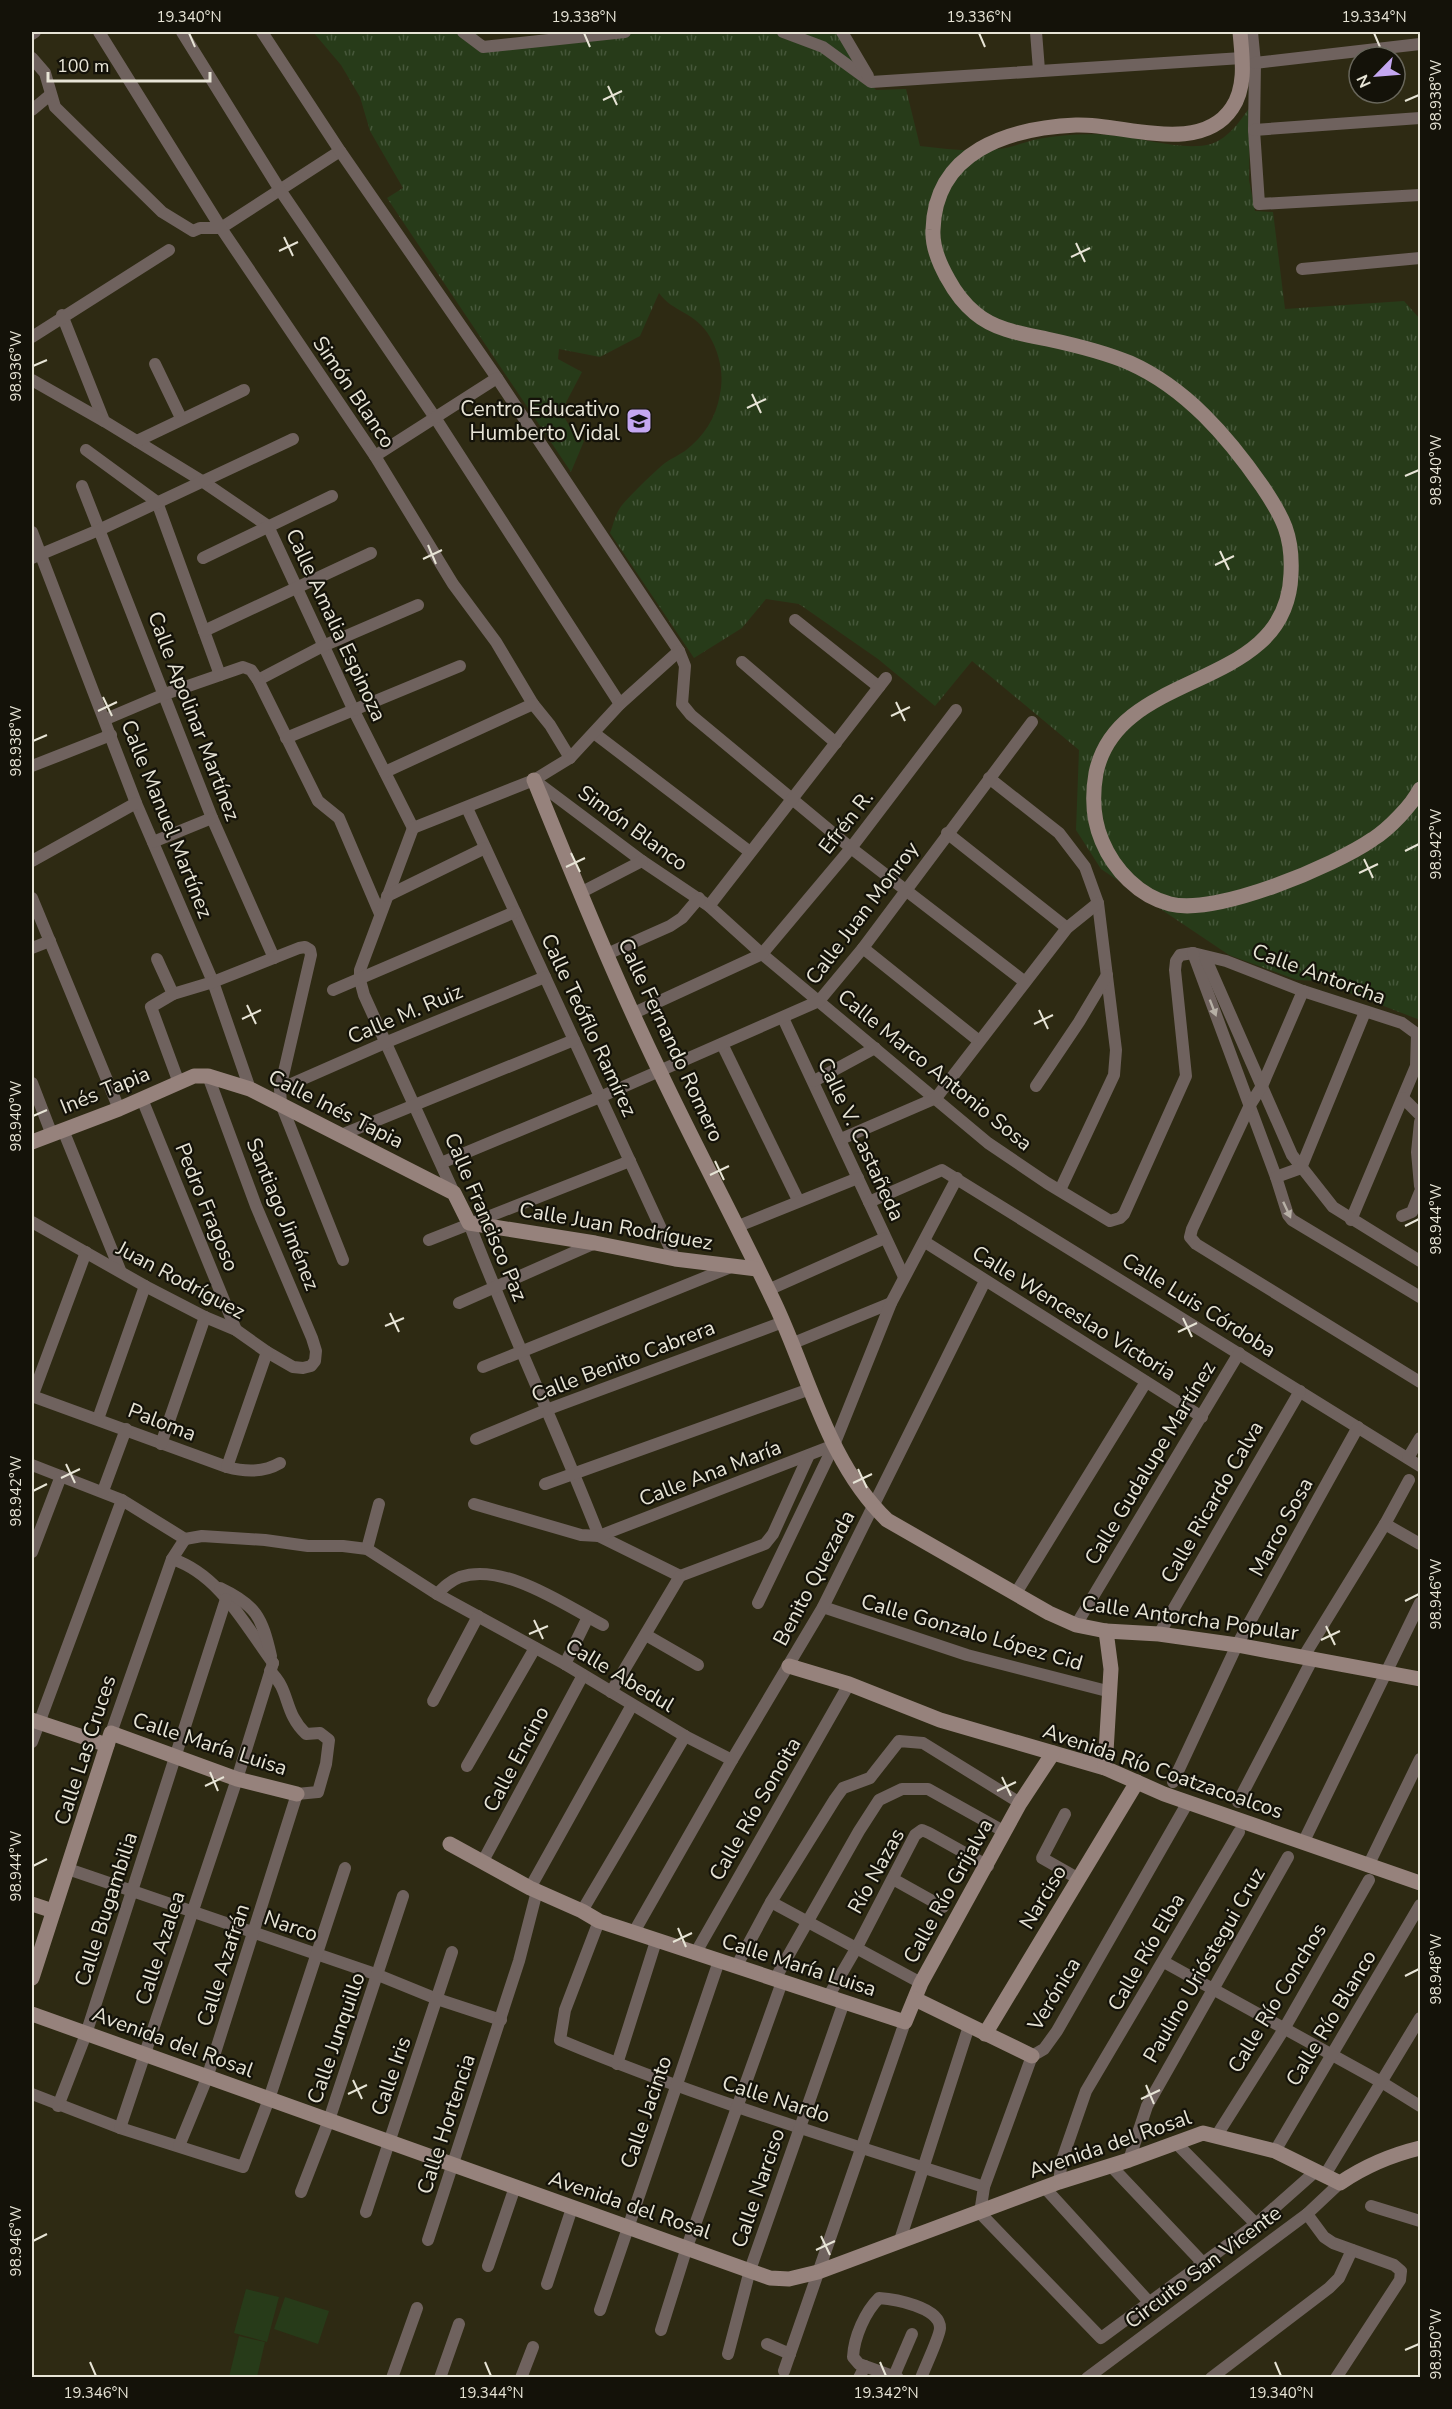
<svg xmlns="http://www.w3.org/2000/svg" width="1452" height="2409" font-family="'Nunito Sans',sans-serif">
  <defs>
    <pattern id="grass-tufts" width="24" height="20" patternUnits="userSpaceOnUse" patternTransform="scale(1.5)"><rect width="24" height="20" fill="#273b19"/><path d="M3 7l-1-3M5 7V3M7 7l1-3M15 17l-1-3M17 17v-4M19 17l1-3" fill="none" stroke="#46573a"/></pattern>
  </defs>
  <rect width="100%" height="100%" fill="#2e2a13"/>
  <path fill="url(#grass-tufts)" d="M313 32H476L483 45 576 32H837L853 62 876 90 906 89 920 146C945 149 972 152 998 149 1011 148 1024 142 1038 139 1064 134 1093 133 1120 136 1146 139 1185 151 1211 144 1229 138 1240 121 1250 107L1249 180 1255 211 1273 212 1285 309 1404 301 1420 319V1020L1319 981 1297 980 1229 955 1101 869 1076 830 1079 750 972 661 935 706 878 659 799 604 766 599 742 628 694 658 610 533C613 526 615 515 620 508 626 499 656 470 665 463 672 458 679 455 685 451 704 436 716 418 720 394 724 374 720 355 710 337 696 312 672 312 659 293L640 336 600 357 559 349 558 359 582 372 561 412 572 430 584 441 571 472 387 198 403 188 370 131 360 97 341 65Z"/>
  <g fill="#273b19">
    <polygon points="246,2289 279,2297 267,2342 234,2333"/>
    <polygon points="285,2297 329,2311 318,2344 274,2329"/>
    <polygon points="239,2336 265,2342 257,2377 229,2377"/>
  </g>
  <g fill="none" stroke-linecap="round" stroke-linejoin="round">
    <g stroke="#6f625e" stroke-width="12">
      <polyline points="99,32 221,228 340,151"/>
      <polyline points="182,32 280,190 436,419 620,704"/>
      <polyline points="262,32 340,151 497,378 679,651 685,666 682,704 691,715 851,848 1025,982"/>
      <polyline points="463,32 483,47 625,32"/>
      <polyline points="783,32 823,47 871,82 1242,58"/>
      <polyline points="842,32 868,76"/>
      <polyline points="1036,32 1039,70"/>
      <polyline points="1252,32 1255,63 1254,130 1259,204 1420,195"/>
      <polyline points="32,34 35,32"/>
      <polyline points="32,58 45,73 55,107 162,212 193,231 200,228 221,228 375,456 453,584 496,642 533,704 550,725 570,758"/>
      <polyline points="1255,63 1420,44"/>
      <polyline points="32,110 50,95"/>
      <polyline points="1254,130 1420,118"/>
      <polyline points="1302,269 1420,258"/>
      <polyline points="62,315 104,421"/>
      <polyline points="32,337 169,250"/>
      <polyline points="155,364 181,418"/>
      <polyline points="32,380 104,421 202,481 268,526 354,711 413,828"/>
      <polyline points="137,441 244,390"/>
      <polyline points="86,450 157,502 220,675"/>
      <polyline points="375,456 497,378"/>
      <polyline points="82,486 212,818 274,958"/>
      <polyline points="32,532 136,803 213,982 250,1089"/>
      <polyline points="32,558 101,529 293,439"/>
      <polyline points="203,558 332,496"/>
      <polyline points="795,620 879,687"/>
      <polyline points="204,631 371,553"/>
      <polyline points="742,662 836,743"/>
      <polyline points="258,680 323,646 418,605"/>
      <polyline points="106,719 165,694 243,667 251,670 258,680 318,801 339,818 380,914"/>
      <polyline points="594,733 750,852"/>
      <polyline points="286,738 460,666"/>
      <polyline points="32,766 111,735"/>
      <polyline points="385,772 533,704"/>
      <polyline points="989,778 1059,833 1085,867 1098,903 1116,1050 1114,1075 1060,1190"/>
      <polyline points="534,780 642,861 709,906 762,954 988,1143 1047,1183 1110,1221 1120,1218 1124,1214 1186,1076 1175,970 1176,961 1180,955 1193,953 1226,961 1303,991 1402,1023 1417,1034 1416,1066 1351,1220"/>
      <polyline points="467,808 675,1259"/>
      <polyline points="413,828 360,970 360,980 364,995 454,1193"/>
      <polyline points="413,828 534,780 570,758 620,704 679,651"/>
      <polyline points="947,833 1067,928"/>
      <polyline points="153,842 212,818"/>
      <polyline points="32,861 136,803"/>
      <polyline points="580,893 642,861"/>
      <polyline points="387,896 485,848"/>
      <polyline points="32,898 119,1109"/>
      <polyline points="709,906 886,678"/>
      <polyline points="32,948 50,941"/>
      <polyline points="863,948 979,1041"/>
      <polyline points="1193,953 1276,1177 1288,1215 1292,1220 1420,1297"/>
      <polyline points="607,954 670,926 682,918 699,898"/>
      <polyline points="1205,957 1292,1155 1333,1207 1420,1261"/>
      <polyline points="157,959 173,994"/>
      <polyline points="333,990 515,912"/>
      <polyline points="1303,991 1262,1086 1250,1105 1192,1229 1190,1237 1196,1244 1420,1382"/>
      <polyline points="634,1013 762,954 851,848 956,710"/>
      <polyline points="783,1018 904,1277"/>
      <polyline points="722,1044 798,1200"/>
      <polyline points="814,1081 875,1048"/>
      <polyline points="32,1083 52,1135"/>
      <polyline points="179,1083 151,1007 173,994 213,982 299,948 305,947 310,950 311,955 280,1089 281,1104 343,1260"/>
      <polyline points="1036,1086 1079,1022 1107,975"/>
      <polyline points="280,1089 387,1042 545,977"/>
      <polyline points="1403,1098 1420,1115"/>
      <polyline points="142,1099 236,1330"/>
      <polyline points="1420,1122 1417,1152 1420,1186"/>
      <polyline points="63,1130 120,1270"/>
      <polyline points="341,1135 574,1040"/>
      <polyline points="841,1139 936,1098 1067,928 1098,903"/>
      <polyline points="441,1163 600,1097 819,1001 863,948 1032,722"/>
      <polyline points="1276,1177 1301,1168 1365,1012"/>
      <polyline points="869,1202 942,1170 1420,1466"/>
      <polyline points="1402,1216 1412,1212 1420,1192"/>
      <polyline points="32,1222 145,1286 205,1317 236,1330 267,1352 293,1367 303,1368 311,1366 315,1361 316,1351 312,1338 256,1206 208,1076"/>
      <path d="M469 1223C509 1328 558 1431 599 1536L680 1576"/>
      <polyline points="736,1227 858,1178"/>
      <polyline points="429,1240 630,1161"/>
      <polyline points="925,1242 1202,1417"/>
      <polyline points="768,1290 885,1238"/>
      <polyline points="459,1303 595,1243"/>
      <polyline points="791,1344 891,1303"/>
      <polyline points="483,1367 731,1267"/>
      <path d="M32 1396 227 1467C245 1472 263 1473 280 1463"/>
      <polyline points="32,1397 86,1252"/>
      <polyline points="98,1419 145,1286"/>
      <polyline points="476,1439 546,1410 783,1322"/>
      <polyline points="161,1444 205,1317"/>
      <polyline points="1408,1458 1420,1438"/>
      <polyline points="32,1465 122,1500 185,1539"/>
      <polyline points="227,1467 267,1352"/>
      <polyline points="545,1484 810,1389"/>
      <polyline points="103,1491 126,1429"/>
      <polyline points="474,1504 581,1535 599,1536 834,1445"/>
      <polyline points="1385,1524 1420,1544"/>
      <polyline points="185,1539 202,1536 265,1540 308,1546 343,1546 367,1549 437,1594 565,1664 685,1736 732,1760"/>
      <polyline points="367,1549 379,1504"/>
      <polyline points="32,1552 61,1476"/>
      <path d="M172 1559C219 1574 245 1625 273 1663"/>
      <polyline points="680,1576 765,1544 773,1534 808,1457"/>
      <path d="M220 1588C256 1605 262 1617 271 1656"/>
      <polyline points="1016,1593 1146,1382"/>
      <path d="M437 1594C444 1587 450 1581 460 1577 504 1562 565 1605 603 1625"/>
      <polyline points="758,1603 834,1445 891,1303 957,1178"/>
      <polyline points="823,1607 967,1655 1111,1692"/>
      <polyline points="1076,1625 1239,1353"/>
      <polyline points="1159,1634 1300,1391"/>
      <polyline points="646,1635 698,1665"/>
      <polyline points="1304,1656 1385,1524 1409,1480"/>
      <polyline points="565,1664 588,1617"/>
      <polyline points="611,1692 680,1576"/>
      <polyline points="433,1701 478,1616"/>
      <polyline points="111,1733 172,1559 185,1539"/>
      <polyline points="32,1742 122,1500"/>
      <polyline points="467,1766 535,1648"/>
      <polyline points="1173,1782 1237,1645 1358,1427"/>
      <polyline points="1188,1802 1057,2031 1044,2049 1032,2056 984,2187 980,2213 1101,2338 1256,2224 1316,2171"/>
      <polyline points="1238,1802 1313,1658"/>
      <polyline points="1065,1814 1042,1858 1079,1879"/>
      <polyline points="1303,1843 1420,1603"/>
      <polyline points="483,1861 583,1675"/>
      <polyline points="1368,1866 1420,1759"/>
      <polyline points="68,1869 378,1975 437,1999 501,2020"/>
      <polyline points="893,1879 943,1907"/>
      <polyline points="530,1888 632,1705"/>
      <polyline points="771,1902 921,1983"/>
      <polyline points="582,1911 685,1736"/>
      <path d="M599 1921 565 2010 560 2040C698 2098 841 2141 984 2187"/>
      <polyline points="634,1932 732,1760 823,1607 985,1281"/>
      <polyline points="695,1954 849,1684"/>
      <polyline points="1164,1962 1383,2083 1420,2106"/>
      <polyline points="736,1967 771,1902 835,1799 843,1788 870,1778 899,1741 923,1743 1020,1803"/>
      <polyline points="775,1979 859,1831 879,1800 902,1789 928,1789 1005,1832"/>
      <polyline points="828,1997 857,1947 915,1835 922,1830 929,1833 988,1866"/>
      <polyline points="617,2064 656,1941"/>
      <polyline points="32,2094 120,2128 243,2167 269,2099 345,1868"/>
      <polyline points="58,2106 86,2034 226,1599"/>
      <polyline points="120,2128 237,1779 273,1663"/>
      <polyline points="1217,2135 1284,2029 1369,1880"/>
      <polyline points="1175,2142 1256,2224"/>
      <path d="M179 2146 207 2078 297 1794 318 1792 326 1764 329 1740 320 1733 306 1734C283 1712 291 1691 270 1671"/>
      <polyline points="1275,2151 1420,1905"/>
      <polyline points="1129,2160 1147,2106 1288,1857"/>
      <polyline points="1111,2166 1202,2262"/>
      <polyline points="1325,2175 1420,2018"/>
      <polyline points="1059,2182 1062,2160 1086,2091 1239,1832"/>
      <polyline points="1045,2188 1149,2302"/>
      <polyline points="301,2192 329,2120 403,1896"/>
      <polyline points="1371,2206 1420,2221"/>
      <polyline points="366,2212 452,1952"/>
      <polyline points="1307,2214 1324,2237 1333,2243 1394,2265 1401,2271 1400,2280 1336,2378"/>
      <polyline points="428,2240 519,1961 537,1891"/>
      <polyline points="900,2240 969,2026"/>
      <polyline points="488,2266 515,2187"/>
      <polyline points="547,2284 572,2208"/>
      <polyline points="600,2310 719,1961"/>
      <polyline points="661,2330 687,2247 782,1982"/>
      <polyline points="767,2344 790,2354"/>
      <polyline points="728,2354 750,2270 844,2002"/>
      <polyline points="784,2371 905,2022"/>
      <polyline points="894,2376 912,2334"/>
      <polyline points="392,2378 417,2308"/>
      <polyline points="440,2378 459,2324"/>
      <polyline points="521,2378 533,2347"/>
      <polyline points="859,2378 865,2366"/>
      <path d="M898 2378 859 2364 853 2357C854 2337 865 2312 879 2298 894 2299 940 2307 940 2328 940 2336 925 2367 921 2378"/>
      <polyline points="1087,2378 1307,2214 1340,2183"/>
      <polyline points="1211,2378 1329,2288 1339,2278 1352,2250"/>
    </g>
    <g stroke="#96827c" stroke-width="15">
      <path d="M1240 32C1242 56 1247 86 1232 108 1200 156 1123 123 1076 125 1009 128 935 151 933 230 932 247 940 265 948 279 955 292 963 303 975 313 995 330 1022 334 1047 339 1075 345 1104 352 1130 363 1186 388 1228 437 1262 486 1283 517 1293 536 1291 574 1287 694 1118 666 1096 773 1092 796 1093 820 1102 841 1114 870 1139 896 1170 904 1216 916 1334 866 1373 839 1389 829 1412 805 1420 789"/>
      <path d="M534 780C574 878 614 977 660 1072 697 1150 738 1226 775 1304 809 1376 828 1463 887 1520L1049 1613 1076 1625 1106 1631 1159 1634 1237 1645 1420 1679"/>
      <polyline points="32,1142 119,1109 194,1076 208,1076 250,1089 454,1193 469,1223 595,1243 675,1259 757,1269"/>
      <polyline points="789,1666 849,1684 940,1720 1105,1768 1164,1794 1420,1883"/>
      <polyline points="32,1720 107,1745"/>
      <polyline points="1105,1768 1111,1669 1106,1631"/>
      <polyline points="450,1844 530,1888 582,1911 599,1921 905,2022 921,1983 1020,1803 1053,1753"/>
      <polyline points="32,1904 53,1911"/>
      <polyline points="32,1978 111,1733 237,1779 297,1794"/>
      <polyline points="915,1999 1032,2056"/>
      <path d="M32 2014 770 2278 789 2279 818 2272 1059 2182 1129 2160 1203 2133 1275 2151 1340 2183C1365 2166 1391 2155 1420 2148"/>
      <polyline points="985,2034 1137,1782"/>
    </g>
  </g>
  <defs><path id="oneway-solid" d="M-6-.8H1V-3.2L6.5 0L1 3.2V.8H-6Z" transform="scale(1.5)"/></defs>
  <g fill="#b7b0a6">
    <use href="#oneway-solid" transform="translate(1213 1008) rotate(69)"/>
    <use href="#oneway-solid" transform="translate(1287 1210) rotate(65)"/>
  </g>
  <path fill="none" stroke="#e7e4d6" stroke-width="2" d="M189 33 195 47M584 33 590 47M979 33 985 47M1374 33 1380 47M608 86 617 105M603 100 622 91M1405 101 1419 95M284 237 293 256M1076 243 1085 262M279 251 298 242M1071 257 1090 248M33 366 47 360M752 394 761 413M747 408 766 399M1405 476 1419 470M428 545 436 564M1220 551 1229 570M423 559 442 550M1215 565 1234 556M103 697 112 716M896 702 905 721M98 711 117 702M891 716 910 707M33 741 47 735M1405 851 1419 844M571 853 580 872M1364 859 1373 878M566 867 585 858M1359 873 1378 864M247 1005 256 1024M1039 1010 1048 1029M242 1019 261 1010M1034 1024 1053 1015M33 1116 47 1110M715 1161 724 1180M710 1175 729 1166M1405 1226 1419 1219M390 1313 399 1332M1183 1318 1192 1337M385 1326 404 1318M1178 1332 1197 1323M66 1464 75 1483M858 1469 867 1488M61 1478 80 1469M853 1483 872 1474M33 1491 47 1484M1405 1601 1419 1594M534 1620 543 1639M1326 1626 1335 1645M529 1634 548 1626M1321 1640 1340 1631M210 1772 218 1791M1002 1777 1011 1796M205 1786 224 1777M997 1791 1016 1782M33 1866 47 1859M678 1928 686 1947M673 1942 692 1933M1405 1976 1419 1969M353 2080 362 2099M1146 2085 1154 2104M348 2094 367 2085M1141 2099 1160 2090M821 2236 830 2255M33 2241 47 2234M816 2250 835 2241M1405 2350 1419 2344M90 2362 96 2376M485 2362 491 2376M880 2362 886 2376M1275 2362 1281 2376"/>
  <defs>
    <g id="school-square" transform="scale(1.35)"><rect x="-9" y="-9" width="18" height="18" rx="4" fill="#c4a7f1" stroke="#141209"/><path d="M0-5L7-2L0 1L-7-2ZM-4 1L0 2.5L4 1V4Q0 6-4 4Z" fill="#111"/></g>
  </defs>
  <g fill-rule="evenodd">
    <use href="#school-square" x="639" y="421"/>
  </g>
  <g text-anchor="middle" stroke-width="4.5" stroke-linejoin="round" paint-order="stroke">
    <g font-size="21" fill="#e7e4d6" stroke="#141209">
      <text transform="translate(354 392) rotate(56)" y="7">Simón Blanco</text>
      <text transform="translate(336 625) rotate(65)" y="7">Calle Amalia Espinoza</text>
      <text transform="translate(194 716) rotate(69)" y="7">Calle Apolinar Martínez</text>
      <text transform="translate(167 819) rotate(68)" y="7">Calle Manuel Martínez</text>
      <text transform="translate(846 822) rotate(-52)" y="7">Efrén R.</text>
      <text transform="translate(633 828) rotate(36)" y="7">Simón Blanco</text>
      <text transform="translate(862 913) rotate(-53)" y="7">Calle Juan Monroy</text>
      <text transform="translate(1319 974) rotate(20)" y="7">Calle Antorcha</text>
      <text transform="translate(405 1014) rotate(-23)" y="7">Calle M. Ruiz</text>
      <text transform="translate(589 1025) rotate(65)" y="7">Calle Teófilo Ramírez</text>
      <text transform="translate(671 1040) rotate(65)" y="7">Calle Fernando Romero</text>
      <text transform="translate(935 1070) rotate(39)" y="7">Calle Marco Antonio Sosa</text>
      <text transform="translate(105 1090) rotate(-22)" y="7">Inés Tapia</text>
      <text transform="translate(336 1109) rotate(27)" y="7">Calle Inés Tapia</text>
      <text transform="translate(861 1139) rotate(65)" y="7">Calle V. Castañeda</text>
      <text transform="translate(207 1207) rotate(68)" y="7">Pedro Fragoso</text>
      <text transform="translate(283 1214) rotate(68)" y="7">Santiago Jiménez</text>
      <text transform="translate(486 1217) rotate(67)" y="7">Calle Francisco Paz</text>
      <text transform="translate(616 1226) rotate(10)" y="7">Calle Juan Rodríguez</text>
      <text transform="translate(181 1280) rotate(28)" y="7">Juan Rodríguez</text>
      <text transform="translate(1199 1305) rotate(32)" y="7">Calle Luis Córdoba</text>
      <text transform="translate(1074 1313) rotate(32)" y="7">Calle Wenceslao Victoria</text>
      <text transform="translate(623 1361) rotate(-21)" y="7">Calle Benito Cabrera</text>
      <text transform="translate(162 1422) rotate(21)" y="7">Paloma</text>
      <text transform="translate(1150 1463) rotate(-59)" y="7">Calle Gudalupe Martínez</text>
      <text transform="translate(710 1473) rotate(-21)" y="7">Calle Ana María</text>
      <text transform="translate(1212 1502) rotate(-60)" y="7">Calle Ricardo Calva</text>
      <text transform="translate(1281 1527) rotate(-61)" y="7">Marco Sosa</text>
      <text transform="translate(814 1578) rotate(-62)" y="7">Benito Quezada</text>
      <text transform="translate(1190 1618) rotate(8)" y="7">Calle Antorcha Popular</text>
      <text transform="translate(972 1632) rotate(16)" y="7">Calle Gonzalo López Cid</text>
      <text transform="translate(620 1675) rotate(31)" y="7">Calle Abedul</text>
      <text transform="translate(210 1744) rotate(18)" y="7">Calle María Luisa</text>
      <text transform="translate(85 1750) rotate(-72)" y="7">Calle Las Cruces</text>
      <text transform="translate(516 1759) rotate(-62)" y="7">Calle Encino</text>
      <text transform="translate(1163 1771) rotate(19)" y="7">Avenida Río Coatzacoalcos</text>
      <text transform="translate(755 1809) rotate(-60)" y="7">Calle Río Sonoita</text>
      <text transform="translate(876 1871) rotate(-61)" y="7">Río Nazas</text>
      <text transform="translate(948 1891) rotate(-61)" y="7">Calle Río Grijalva</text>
      <text transform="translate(1043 1897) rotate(-59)" y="7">Narciso</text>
      <text transform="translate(106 1909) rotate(-72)" y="7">Calle Bugambilia</text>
      <text transform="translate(291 1926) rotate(19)" y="7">Narco</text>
      <text transform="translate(160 1948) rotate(-72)" y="7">Calle Azalea</text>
      <text transform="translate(1146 1952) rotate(-60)" y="7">Calle Río Elba</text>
      <text transform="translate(223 1965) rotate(-72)" y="7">Calle Azafrán</text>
      <text transform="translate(799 1965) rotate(18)" y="7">Calle María Luisa</text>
      <text transform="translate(1204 1965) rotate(-60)" y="7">Paulino Urióstegui Cruz</text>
      <text transform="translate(1054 1994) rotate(-59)" y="7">Verónica</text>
      <text transform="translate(1277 1998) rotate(-59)" y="7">Calle Río Conchos</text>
      <text transform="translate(1331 2018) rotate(-59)" y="7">Calle Río Blanco</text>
      <text transform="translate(336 2038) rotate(-71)" y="7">Calle Junquillo</text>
      <text transform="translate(173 2042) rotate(20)" y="7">Avenida del Rosal</text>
      <text transform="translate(391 2076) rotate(-71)" y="7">Calle Iris</text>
      <text transform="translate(776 2099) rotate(18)" y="7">Calle Nardo</text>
      <text transform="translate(646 2112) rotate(-71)" y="7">Calle Jacinto</text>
      <text transform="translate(446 2124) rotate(-72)" y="7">Calle Hortencia</text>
      <text transform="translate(1110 2144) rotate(-19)" y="7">Avenida del Rosal</text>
      <text transform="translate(758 2188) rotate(-71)" y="7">Calle Narciso</text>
      <text transform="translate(630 2205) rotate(19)" y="7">Avenida del Rosal</text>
      <text transform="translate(1203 2267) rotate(-37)" y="7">Circuito San Vicente</text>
    </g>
    <g font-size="21" fill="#e7e4d6" stroke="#141209" text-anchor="end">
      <text x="620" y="416">Centro Educativo<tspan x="620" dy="24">Humberto Vidal</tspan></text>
    </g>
  </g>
  <rect width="1452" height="2409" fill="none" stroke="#141209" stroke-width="66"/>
  <g transform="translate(1377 75) rotate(245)"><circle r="28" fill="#141209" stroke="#68665b" stroke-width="1.5"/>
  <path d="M0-4.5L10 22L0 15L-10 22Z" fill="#c4a7f1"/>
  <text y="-9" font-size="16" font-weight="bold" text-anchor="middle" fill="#e7e4d6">N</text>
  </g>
  <path d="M48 72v9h162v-9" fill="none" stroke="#e7e4d6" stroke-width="3"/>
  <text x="57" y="72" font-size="18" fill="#e7e4d6" stroke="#141209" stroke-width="4.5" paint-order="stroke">100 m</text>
  <rect x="33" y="33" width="1386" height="2343" fill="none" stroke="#e7e4d6" stroke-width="2"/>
  <g font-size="15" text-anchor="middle" fill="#e7e4d6">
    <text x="189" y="22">19.340°N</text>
    <text x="584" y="22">19.338°N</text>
    <text x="979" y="22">19.336°N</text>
    <text x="1374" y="22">19.334°N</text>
    <text transform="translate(1436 95) rotate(-90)" y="5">98.938°W</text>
    <text transform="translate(16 366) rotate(-90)" y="5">98.936°W</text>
    <text transform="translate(1436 470) rotate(-90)" y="5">98.940°W</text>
    <text transform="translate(16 741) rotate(-90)" y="5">98.938°W</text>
    <text transform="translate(1436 844) rotate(-90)" y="5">98.942°W</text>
    <text transform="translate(16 1116) rotate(-90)" y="5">98.940°W</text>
    <text transform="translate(1436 1219) rotate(-90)" y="5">98.944°W</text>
    <text transform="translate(16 1491) rotate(-90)" y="5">98.942°W</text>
    <text transform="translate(1436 1594) rotate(-90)" y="5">98.946°W</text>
    <text transform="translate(16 1866) rotate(-90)" y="5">98.944°W</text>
    <text transform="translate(1436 1969) rotate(-90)" y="5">98.948°W</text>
    <text transform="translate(16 2241) rotate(-90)" y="5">98.946°W</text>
    <text transform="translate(1436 2344) rotate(-90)" y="5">98.950°W</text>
    <text x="96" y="2398">19.346°N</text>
    <text x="491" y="2398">19.344°N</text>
    <text x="886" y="2398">19.342°N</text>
    <text x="1281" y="2398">19.340°N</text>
  </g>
</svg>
